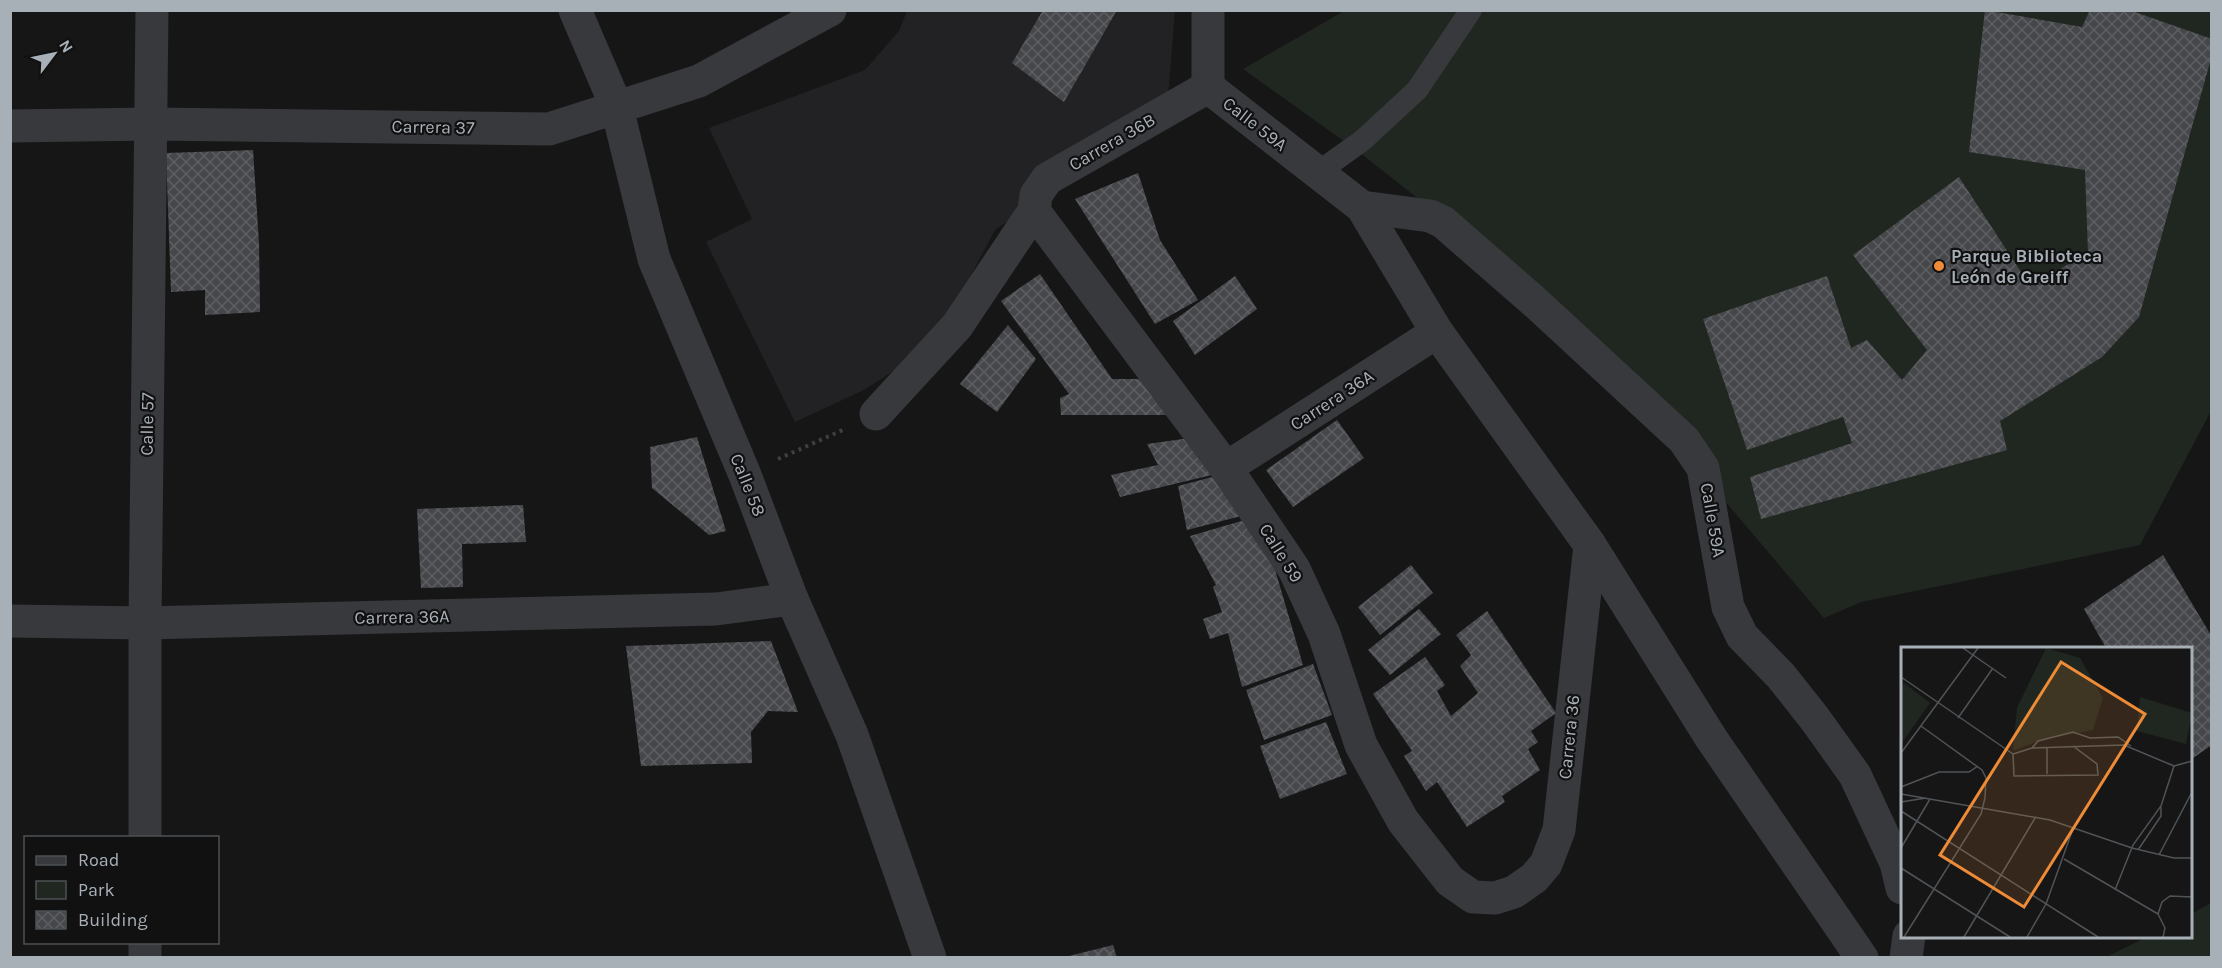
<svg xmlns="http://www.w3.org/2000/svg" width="2222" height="968" font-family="Karla,sans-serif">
  <defs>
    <pattern id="building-cross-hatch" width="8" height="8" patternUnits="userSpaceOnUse" patternTransform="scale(1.5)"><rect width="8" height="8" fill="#45474a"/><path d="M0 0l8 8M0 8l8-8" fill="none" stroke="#5d5f62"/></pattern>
  </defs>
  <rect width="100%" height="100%" fill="#161617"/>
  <polygon fill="#222224" points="907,11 1175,11 1167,108 995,230 953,309 913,358 864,390 795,422 706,242 752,219 709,128 865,70 899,31"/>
  <g fill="#202720">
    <polygon points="1344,11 2211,11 2211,411 2140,545 1861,602 1824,618 1691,461 1477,245 1359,152 1243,69"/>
    <polygon points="2211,903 2211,957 2106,957 2147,937 2190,936 2191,914"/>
  </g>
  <g fill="url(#building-cross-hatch)">
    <polygon points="1043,10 1117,10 1064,102 1012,63"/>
    <polygon points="1985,10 2082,27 2090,10 2129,10 2212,39 2212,55 2139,317 2102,357 2000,421 2007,450 1761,519 1750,477 1852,443 1843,417 1747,450 1703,319 1827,276 1851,348 1867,340 1902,380 1927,350 1853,255 1959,177 2030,286 2088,253 2085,170 1969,152"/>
    <polygon points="253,150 259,243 260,312 205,315 205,290 171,292 166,153"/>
    <polygon points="1138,173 1160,240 1198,300 1155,324 1075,199"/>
    <polygon points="1040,274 1112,379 1143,379 1174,415 1061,415 1060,398 1069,394 1001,301"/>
    <polygon points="1235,276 1257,309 1195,355 1173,321"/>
    <polygon points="1008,325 1036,359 997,412 960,384"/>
    <polygon points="1337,420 1364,458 1293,507 1266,470"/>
    <polygon points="697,437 726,531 709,535 652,488 650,447"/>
    <polygon points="1190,438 1216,474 1120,497 1111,475 1158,465 1147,444"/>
    <polygon points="1220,475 1249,514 1187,530 1178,486"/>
    <polygon points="523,505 526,542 462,544 463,587 421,588 417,509"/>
    <polygon points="1255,517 1274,566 1303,665 1242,687 1228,633 1210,639 1203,619 1222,612 1213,587 1216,585 1190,536"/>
    <polygon points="2163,555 2212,637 2212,745 2190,760 2190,648 2106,648 2084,609"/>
    <polygon points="1411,565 1433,593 1380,635 1358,607"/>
    <polygon points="1419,609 1441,634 1390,675 1368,650"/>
    <polygon points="1487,611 1556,713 1531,731 1538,742 1528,749 1540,770 1502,796 1505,802 1467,827 1437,782 1426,791 1404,756 1412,751 1373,694 1425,657 1445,685 1437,691 1451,716 1478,693 1460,666 1471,655 1456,635"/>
    <polygon points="771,641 798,712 768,711 751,732 752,763 641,766 626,646"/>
    <polygon points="1313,664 1332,715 1264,740 1246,690"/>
    <polygon points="1326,722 1347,774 1280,799 1260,746"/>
    <polygon points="1113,945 1117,958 1065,958 1065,957"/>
  </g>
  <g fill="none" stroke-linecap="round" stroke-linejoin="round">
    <polyline stroke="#3d4043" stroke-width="4" stroke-dasharray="3 4.5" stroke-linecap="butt" points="778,459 845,429"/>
    <polyline stroke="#37393c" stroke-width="22" points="1317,173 1363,140 1417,90 1471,10"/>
    <polyline stroke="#37393c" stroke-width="33" points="876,414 957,326 1034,211"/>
    <g stroke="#37393c" stroke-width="33">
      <polyline points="1208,10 1208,87"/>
      <polyline points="1208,87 1047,179 1036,195 1034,211 1226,468 1294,569 1324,634 1361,745 1403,821 1450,881 1473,897 1495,898 1514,892 1534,878 1546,864 1559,830 1590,545"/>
      <polyline points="1208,87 1362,207 1437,332 1590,545 1711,738 1862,958"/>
      <polyline points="10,126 151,124 549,129 699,81 830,10"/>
      <polyline points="1362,207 1430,216 1443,222 1537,304 1684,440 1703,468 1728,607 1742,636 1781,676 1815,719 1855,775 1896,863 1902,888"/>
      <polyline points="1226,468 1437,332"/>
      <polyline points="10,621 145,623 716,609 792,599"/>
      <polyline points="145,838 145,623 152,10"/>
      <polyline points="145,958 145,942"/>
      <polyline points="1906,958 1909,936"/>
    </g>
    <polyline stroke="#37393c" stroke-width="33" points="575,10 617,108 654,259 745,475 792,599 852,735 930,958"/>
  </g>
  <circle fill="#ee8b37" stroke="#111112" stroke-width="2" cx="1939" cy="266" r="6"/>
  <g text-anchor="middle" stroke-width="4.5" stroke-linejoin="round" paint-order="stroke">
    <g font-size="18" fill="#a8b0b7" stroke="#111112">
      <text transform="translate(1255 124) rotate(38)" y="6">Calle 59A</text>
      <text transform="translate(433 127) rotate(1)" y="6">Carrera 37</text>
      <text transform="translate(1112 142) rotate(-30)" y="6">Carrera 36B</text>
      <text transform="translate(1332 400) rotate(-33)" y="6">Carrera 36A</text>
      <text transform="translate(147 424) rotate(-89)" y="6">Calle 57</text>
      <text transform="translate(748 485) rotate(68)" y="6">Calle 58</text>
      <text transform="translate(1713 520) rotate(80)" y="6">Calle 59A</text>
      <text transform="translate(1281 553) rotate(58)" y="6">Calle 59</text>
      <text transform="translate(402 617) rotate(-1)" y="6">Carrera 36A</text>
      <text transform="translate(1569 737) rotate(-84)" y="6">Carrera 36</text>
    </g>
    <g font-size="18" font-weight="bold" fill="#a8b0b7" stroke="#111112" text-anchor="start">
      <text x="1951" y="262">Parque Biblioteca<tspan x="1951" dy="21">León de Greiff</tspan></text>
    </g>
  </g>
  <g transform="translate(1901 647)">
    <rect width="291" height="291" fill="#161617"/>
    <path d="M145 1 179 11 202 51 192 83 140 93 112 104 116 61ZM3 36 29 56 0 97V41ZM239 50 291 66 285 97 236 84Z" fill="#202720"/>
    <path fill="none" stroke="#505457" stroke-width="1.5" d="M62 1 105 31M291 13V40M0 30 112 107M57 71 92 21M131 101 137 94 172 85 189 91 217 90 230 99M146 101V127M0 106 77 1M112 107 131 101 223 98 273 119M112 107 113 129 197 128 196 117 172 99M273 119 291 114M0 140 38 125H68L77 119M0 147 149 173 231 201 273 211H291M0 155 25 151M0 164 197 290M0 201 29 152M237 203 260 169V160M258 208 291 145M163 212 257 267M0 221 109 290M214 243 232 198 260 159 273 119M3 290 80 167 84 151 85 131 81 123 20 79M63 290 134 171M126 290 145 257 173 179M262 290 264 281 257 267 261 255 269 249 291 250"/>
    <path fill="#ee8b37" fill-opacity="0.15" stroke="#ee8b37" stroke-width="3" d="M160 15 244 67 123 260 39 208Z"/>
    <rect width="291" height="291" fill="none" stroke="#a8b0b7" stroke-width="3"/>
  </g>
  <rect width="2222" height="968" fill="none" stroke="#a8b0b7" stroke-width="24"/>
  <rect x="24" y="836" width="195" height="108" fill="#111112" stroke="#4d5154" stroke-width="1.5"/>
  <rect x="36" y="856" width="30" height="9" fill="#37393c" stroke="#4d5154" stroke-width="1.5"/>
  <text x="78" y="866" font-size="18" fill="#a8b0b7">Road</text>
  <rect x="36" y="881" width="30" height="18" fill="#202720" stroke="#4d5154" stroke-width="1.5"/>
  <text x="78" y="896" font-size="18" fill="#a8b0b7">Park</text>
  <rect x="36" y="911" width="30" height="18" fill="url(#building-cross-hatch)" stroke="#4d5154" stroke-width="1.5"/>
  <text x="78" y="926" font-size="18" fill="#a8b0b7">Building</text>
  <g transform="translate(54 54) rotate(58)" stroke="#111112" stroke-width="4.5" paint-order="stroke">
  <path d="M0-4.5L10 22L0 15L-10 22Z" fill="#a8b0b7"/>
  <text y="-9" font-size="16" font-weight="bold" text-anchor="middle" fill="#a8b0b7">N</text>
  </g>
</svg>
